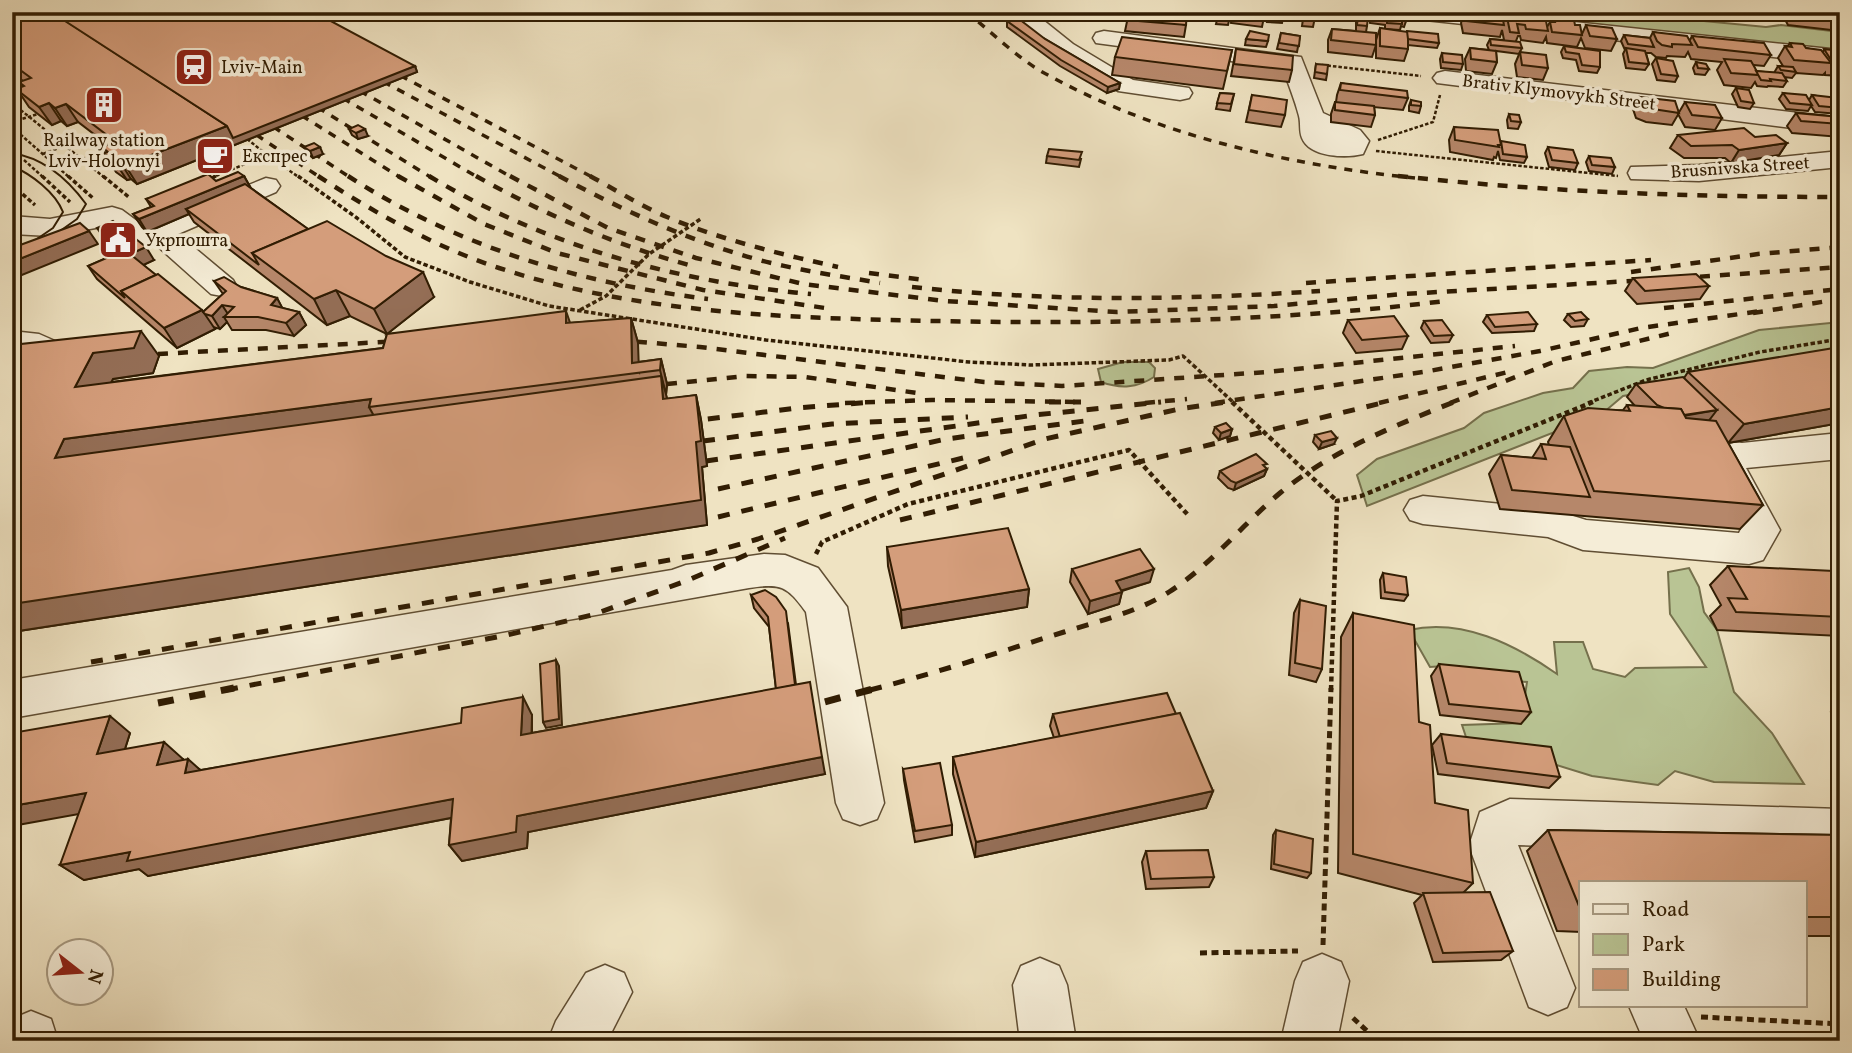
<svg xmlns="http://www.w3.org/2000/svg" width="1852" height="1053" font-family="Vollkorn,serif">
  <rect width="100%" height="100%" fill="#efe3c2"/>
  <filter id="stains"><feTurbulence type="fractalNoise" baseFrequency=".00286" numOctaves="4"/><feColorMatrix values="0 0 0 0 .2 0 0 0 0 .09 0 0 0 0 .02 0 0 0 .5 -.17"/></filter>
  <radialGradient id="worn" r=".72"><stop offset=".6" stop-color="#630" stop-opacity="0"/><stop offset="1" stop-color="#630" stop-opacity=".3"/></radialGradient>
  <g fill="#b9c494" stroke="#75704c" stroke-width="2">
    <polygon points="1448,12 1610,12 1766,27 1781,25 1840,32 1840,51"/>
    <polygon points="1840,322 1840,359 1623,396 1603,413 1367,506 1357,475 1377,459 1464,428 1484,413 1543,393 1573,388 1589,371 1627,367 1653,368 1759,330"/>
    <path d="M1123 362H1149L1155 368 1154 377C1137 388 1121 389 1101 382L1098 369Z"/>
    <path d="M1689 568 1699 587 1704 612 1717 630 1734 692 1772 733 1804 784 1714 782 1675 771 1658 785 1592 776 1466 737 1462 725 1521 723 1527 682 1479 677 1444 666 1430 667 1409 630C1462 618 1514 644 1557 674L1554 642H1583L1593 669 1625 677 1635 668 1706 667 1670 614 1668 572Z"/>
  </g>
  <g fill="none" stroke-linecap="round" stroke-linejoin="round">
    <polyline stroke="#c9bb9c" stroke-width="24" stroke-dasharray="24 12" stroke-linecap="butt" points="37,22 69,12"/>
    <g stroke="#604e33" stroke-width="3">
      <g id="minor">
        <polygon points="1014,12 1033,12 1073,44 1133,80 1189,88 1192,93 1189,98 1180,100 1118,91 1057,54 1015,20 1012,15"/>
        <polygon points="1405,12 1480,12 1840,50 1840,64 1416,19 1408,17"/>
        <path d="M1104 31 1301 57 1323 113 1360 130 1369 141 1363 154C1347 158 1310 158 1302 138 1299 131 1301 123 1299 116 1295 100 1288 84 1283 68L1096 43 1093 38 1096 33Z"/>
        <polygon points="1445,71 1840,118 1840,134 1437,83 1433,78 1437,73"/>
        <polygon points="1840,151 1840,167 1699,181 1631,179 1628,173 1631,167 1699,165"/>
        <path d="M266 178 276 180 280 186 276 192 178 234 233 280 237 287 233 294 222 296 211 294 155 244C134 251 123 238 107 226L50 236 12 234V216L50 219 112 207 122 210 145 227Z"/>
        <path d="M12 331 39 334 64 345 92 347 96 355 92 363C49 374 45 351 12 351Z"/>
        <polygon points="1840,433 1840,459 1746,468 1780,530 1763,560 1749,564 1583,550 1548,537 1423,524 1410,520 1404,510 1410,500 1423,496 1551,509 1586,520 1739,533 1741,529 1709,468 1711,464 1706,463 1701,454 1706,445 1719,441 1742,443"/>
        <path d="M764 554 785 555 818 568 847 607 884 803 877 819 860 825 843 819 836 803 806 612C787 586 781 583 749 588L12 718V680L672 570 686 565Z"/>
        <polygon points="1510,799 1840,809 1840,855 1518,845 1575,988 1567,1007 1548,1015 1529,1007 1469,846 1480,812"/>
        <polygon points="1322,954 1341,962 1349,981 1337,1041 1281,1041 1295,981 1303,962"/>
        <polygon points="1040,958 1059,966 1067,985 1076,1041 1020,1041 1013,985 1021,966"/>
        <polygon points="605,965 624,973 632,992 607,1041 548,1041 556,1021 586,973"/>
        <polygon points="1629,1006 1684,1006 1700,1041 1644,1041"/>
        <polygon points="31,1011 51,1019 58,1041 12,1041 12,1019"/>
      </g>
    </g>
    <g stroke="#311d03" stroke-width="2.5" stroke-dasharray="3.5 2" stroke-linecap="butt">
      <polyline points="59,12 70,20"/>
      <polyline points="1322,65 1421,76"/>
      <polyline points="12,103 105,178"/>
      <polyline points="12,122 38,114"/>
      <polyline points="12,127 70,178"/>
      <polyline points="1378,140 1433,122 1440,95"/>
      <polyline points="1376,151 1618,176"/>
      <polyline points="43,154 64,146"/>
      <polyline points="267,155 300,178"/>
      <polyline points="82,159 108,150"/>
      <polyline points="24,160 44,178"/>
      <polyline points="91,166 113,158"/>
      <polyline points="211,178 267,155 246,138"/>
    </g>
    <g stroke="#311d03" stroke-width="3.5" stroke-dasharray="4.5 2.5" stroke-linecap="butt">
      <polyline points="42,176 70,202"/>
      <polyline points="68,176 94,199"/>
      <polyline points="103,176 130,198"/>
      <polyline points="298,176 357,218 405,257 470,282 549,306 766,340 969,362 1031,365 1169,360 1183,356 1193,365"/>
      <polyline points="207,180 216,176"/>
      <polyline points="12,185 35,205"/>
      <polyline points="580,310 606,296 649,254 702,218"/>
      <polyline points="1588,403 1646,380 1760,352 1840,339"/>
    </g>
    <g stroke="#311d03" stroke-width="4.5" stroke-dasharray="5 3.5" stroke-linecap="butt">
      <polyline points="816,554 822,542 908,504 1129,450 1188,515"/>
      <polyline points="1331,690 1337,501 1361,496 1593,402"/>
    </g>
    <g stroke="#311d03" stroke-width="5" stroke-dasharray="7 4.5" stroke-linecap="butt">
      <polyline points="1323,945 1331,688"/>
      <polyline points="1200,953 1298,951"/>
      <polyline points="1701,1017 1840,1024"/>
      <polyline points="1353,1018 1378,1041"/>
    </g>
    <use href="#minor" fill="#f5edd7" fill-rule="evenodd"/>
    <g stroke="#311d03" stroke-width="2">
      <path d="M12 153C44 158 67 178 86 204L77 219 53 236"/>
      <path d="M12 166C31 174 55 192 63 212L53 228 12 256"/>
    </g>
    <g stroke="#311d03" stroke-width="3.5" stroke-dasharray="8 8" stroke-linecap="butt">
      <path d="M966 12C992 32 1018 59 1046 74 1158 136 1289 165 1415 178"/>
      <polyline points="386,68 594,178"/>
      <polyline points="369,74 563,178"/>
      <polyline points="346,83 513,178"/>
      <polyline points="329,90 479,178"/>
      <polyline points="304,99 432,178"/>
      <polyline points="288,107 401,178"/>
      <polyline points="260,118 351,178"/>
      <polyline points="243,126 321,178"/>
    </g>
    <g stroke="#311d03" stroke-width="4.5" stroke-dasharray="10 10" stroke-linecap="butt">
      <path d="M318 176C375 213 435 247 499 268 639 314 789 318 935 321 1106 324 1275 322 1445 301"/>
      <path d="M348 176C458 247 579 283 708 299"/>
      <polyline points="398,176 484,224 557,253 703,290 825,308"/>
      <path d="M429 176C545 246 677 282 811 294"/>
      <path d="M476 176C547 216 618 246 696 267"/>
      <polyline points="510,176 608,228 696,258 803,284 945,301 1117,312 1274,306 1403,294 1649,280"/>
      <path d="M559 176C619 208 678 236 742 255 787 269 834 275 880 283"/>
      <path d="M590 176C616 190 641 206 667 217 722 240 780 254 838 267"/>
      <path d="M1398 176C1546 192 1692 197 1840 197"/>
      <polyline points="1631,272 1758,254 1840,247"/>
      <polyline points="869,273 925,280"/>
      <polyline points="1680,278 1840,267"/>
      <polyline points="1306,283 1651,260"/>
      <path d="M912 287C1048 302 1183 300 1320 291"/>
      <polyline points="1664,308 1840,289"/>
      <polyline points="1753,313 1840,299"/>
      <polyline points="617,340 700,347 984,382 1062,386 1267,372 1515,346"/>
      <polyline points="138,355 403,341"/>
      <polyline points="667,384 746,376 805,377 917,393"/>
      <polyline points="845,403 932,400 1081,402"/>
      <polyline points="1145,403 1187,399"/>
      <polyline points="1215,403 1429,371 1540,351 1641,328 1761,311"/>
      <polyline points="1379,403 1508,372"/>
      <polyline points="1450,403 1556,361 1672,333"/>
    </g>
    <g stroke="#311d03" stroke-width="5" stroke-dasharray="12 12" stroke-linecap="butt">
      <polyline points="1049,402 1081,402"/>
      <polyline points="684,422 797,408 872,402"/>
      <polyline points="703,441 832,424 968,417"/>
      <polyline points="706,461 1035,415 1161,402"/>
      <polyline points="718,489 946,439 1092,420"/>
      <polyline points="718,517 963,458"/>
      <polyline points="900,520 1386,402"/>
      <polyline points="91,662 709,553 758,539 1045,439 1179,409 1227,402"/>
      <polyline points="226,690 507,635 592,615 686,581 785,538"/>
      <path d="M870 690C936 673 1000 652 1064 632 1099 621 1138 612 1169 592 1211 565 1242 525 1280 493 1331 451 1394 426 1454 402"/>
    </g>
    <g stroke="#311d03" stroke-width="7" stroke-dasharray="16 16" stroke-linecap="butt">
      <polyline points="158,703 234,688"/>
      <polyline points="794,710 877,688"/>
    </g>
    <polyline stroke="#311d03" stroke-width="3.5" stroke-dasharray="4.5 2.5" stroke-linecap="butt" points="1193,365 1234,403"/>
    <polyline stroke="#311d03" stroke-width="4.5" stroke-dasharray="5 3.5" stroke-linecap="butt" points="1232,402 1337,501"/>
  </g>
  <g fill="#b6876a" stroke="#311d03" stroke-width="2">
    <polygon points="1129,12 1186,25 1184,37 1125,31"/>
    <polygon points="1219,12 1231,12 1228,25 1216,24"/>
    <polygon points="1233,12 1265,12 1262,27 1231,23"/>
    <polygon points="1269,12 1284,12 1282,23 1267,22"/>
    <polygon points="1285,12 1302,12 1302,14"/>
    <polygon points="1304,12 1333,12 1331,19 1315,17 1313,27 1302,26"/>
    <polygon points="1371,12 1401,12 1406,21 1404,27 1401,26 1400,30 1385,29 1385,25 1370,23"/>
    <polygon points="1465,12 1503,19 1506,12 1534,19 1547,27 1550,22 1552,22 1554,18 1575,25 1582,34 1586,25 1617,39 1611,51 1585,48 1581,38 1577,47 1547,43 1546,37 1543,43 1521,40 1520,36 1518,36 1516,41 1522,48 1519,54 1496,51 1497,62 1492,74 1466,71 1465,59 1470,48 1489,50 1487,45 1490,39 1504,40 1502,30 1500,37 1463,33 1461,23"/>
    <polygon points="1783,12 1840,12 1840,31 1788,25 1782,14"/>
    <polygon points="1358,16 1367,26 1366,32 1376,45 1372,57 1328,52 1328,40 1332,29 1356,31 1356,21"/>
    <polygon points="62,19 415,66 417,72 137,184 131,179 127,180 116,172 104,153 105,153 102,147 108,145 78,122 67,126 61,121 52,125 29,107 17,89 12,92 12,79 18,88 22,87 19,82 23,81 12,72 12,21"/>
    <polygon points="1007,21 1045,39 1120,83 1119,89 1107,93 1060,66 1007,27"/>
    <polygon points="1380,28 1439,43 1437,48 1408,45 1408,49 1404,61 1376,58 1376,40"/>
    <polygon points="1653,32 1690,40 1692,36 1771,55 1764,66 1753,65 1756,71 1774,73 1778,66 1783,66 1778,58 1785,46 1788,46 1790,43 1806,48 1823,52 1824,49 1840,51 1840,76 1825,75 1825,73 1823,75 1796,73 1792,78 1784,77 1787,81 1783,87 1768,86 1767,87 1757,86 1755,82 1751,88 1724,85 1717,70 1722,62 1691,59 1688,52 1685,57 1667,56 1666,58 1656,57 1651,53 1646,53 1649,64 1645,70 1626,68 1623,54 1625,50 1621,41 1624,35 1650,38"/>
    <polygon points="1281,33 1300,36 1297,52 1277,49"/>
    <polygon points="1246,39 1268,41 1266,47 1245,45"/>
    <polygon points="1564,46 1600,51 1600,67 1597,73 1579,71 1576,60 1563,58 1561,52"/>
    <polygon points="1236,49 1292,70 1289,82 1231,76"/>
    <polygon points="1232,50 1223,89 1112,75 1115,57"/>
    <polygon points="1520,52 1548,68 1543,80 1517,77 1515,64"/>
    <polygon points="1442,53 1463,64 1461,70 1441,68 1440,59"/>
    <polygon points="1656,58 1678,76 1675,82 1657,80 1652,64"/>
    <polygon points="1696,62 1709,69 1705,75 1695,74 1693,68"/>
    <polygon points="1316,64 1327,74 1326,80 1314,78"/>
    <polygon points="1341,83 1408,98 1403,110 1374,107 1375,115 1371,127 1331,122 1331,114 1335,102 1336,102 1337,95"/>
    <polygon points="1736,88 1754,103 1750,109 1738,107 1732,94"/>
    <polygon points="1220,93 1234,94 1230,111 1216,109"/>
    <polygon points="1783,93 1809,100 1812,95 1840,101 1840,114 1815,112 1811,106 1808,111 1786,109 1779,99"/>
    <polygon points="1252,95 1285,115 1281,127 1246,122"/>
    <polygon points="1640,97 1679,113 1672,125 1646,122 1636,118 1633,109"/>
    <polygon points="1411,100 1421,106 1419,113 1409,111 1409,106"/>
    <polygon points="1685,102 1722,118 1715,130 1685,127 1678,114"/>
    <polygon points="1796,113 1840,117 1840,137 1792,133 1787,126"/>
    <polygon points="1509,114 1521,122 1518,129 1508,128 1507,120"/>
    <polygon points="1454,127 1501,142 1527,157 1524,163 1500,160 1498,151 1496,158 1494,157 1493,160 1450,152 1449,140"/>
    <polygon points="349,129 368,136 358,139 352,135"/>
    <polygon points="1678,135 1755,137 1787,143 1779,155 1731,163 1725,158 1684,158 1670,148"/>
    <polygon points="304,147 323,154 313,158 307,153"/>
    <polygon points="1548,147 1578,163 1575,170 1549,167 1545,153"/>
    <polygon points="1047,156 1081,159 1079,167 1046,163"/>
    <polygon points="1589,156 1615,167 1612,174 1589,171 1586,162"/>
    <polygon points="244,176 251,188 308,229 434,297 387,334 570,323 631,318 638,343 638,362 661,359 667,384 666,395 667,399 696,395 701,420 707,466 702,467 707,525 12,632 12,345 159,356 153,373 113,379 111,382 383,348 387,334 350,316 327,325 194,222 189,214 147,232 142,227 133,214 151,207 146,199 216,181"/>
    <polygon points="97,228 154,260 143,265 203,312 223,294 214,281 241,287 277,298 282,308 299,312 306,325 294,336 266,330 232,330 227,322 220,329 213,327 215,329 177,348 97,279 88,266 120,252 106,241"/>
    <polygon points="1633,278 1709,286 1700,299 1637,304 1625,291"/>
    <polygon points="1568,314 1588,319 1584,326 1571,327 1564,320"/>
    <polygon points="1487,315 1537,324 1534,331 1492,333 1483,322"/>
    <polygon points="1348,320 1408,336 1402,349 1356,353 1343,333"/>
    <polygon points="1424,321 1453,335 1449,342 1431,343 1421,328"/>
    <polygon points="1688,372 1840,423 1728,443 1763,505 1740,529 1500,509 1489,474 1501,455 1532,458 1541,444 1549,445 1548,442 1564,416 1623,410 1627,405 1635,406 1627,397 1636,384 1684,378"/>
    <polygon points="1215,427 1232,429 1230,436 1219,440 1213,433"/>
    <polygon points="1315,435 1334,444 1319,449 1313,442"/>
    <polygon points="1265,468 1267,469 1264,476 1234,490 1228,488 1218,478 1220,471"/>
    <polygon points="887,547 1029,589 1027,607 902,628 888,566"/>
    <polygon points="1728,566 1840,579 1840,636 1717,630 1710,616 1721,605 1710,585"/>
    <polygon points="1072,569 1150,582 1122,591 1119,604 1088,614 1070,582"/>
    <polygon points="1383,573 1408,595 1404,601 1381,598 1380,580"/>
    <polygon points="751,595 788,623 796,685 825,774 528,832 527,848 462,861 449,845 451,818 148,876 139,869 84,880 60,865 130,733 125,749 183,759 183,760 201,770 532,715 532,733 776,689 769,627 754,608"/>
    <polygon points="1300,600 1322,669 1316,682 1289,675 1294,613"/>
    <polygon points="1353,613 1419,722 1435,803 1473,883 1464,892 1513,951 1501,960 1433,962 1414,903 1422,895 1338,873 1341,637"/>
    <polygon points="1439,664 1531,712 1521,724 1440,715 1431,676"/>
    <polygon points="1840,706 1840,726 1831,712"/>
    <polygon points="1053,714 1176,714 1213,791 1206,808 975,857 953,774 953,757 1054,738 1050,726"/>
    <polygon points="1441,734 1560,777 1549,788 1438,774 1432,745"/>
    <polygon points="903,769 952,825 952,835 915,842 904,780"/>
    <polygon points="1276,830 1311,873 1307,878 1271,869 1273,835"/>
    <polygon points="1548,830 1840,835 1840,936 1805,936 1805,883 1581,883 1581,932 1557,931 1527,851"/>
    <polygon points="1146,851 1214,877 1209,887 1146,889 1142,862"/>
  </g>
  <g fill="#946e56" stroke="#311d03" stroke-width="2">
    <polygon points="415,66 417,72 137,184 125,165 227,126"/>
    <polygon points="12,79 19,88 12,92"/>
    <polygon points="1120,83 1119,89 1107,93 1108,87"/>
    <polygon points="49,103 61,121 52,125 39,107"/>
    <polygon points="66,104 78,122 67,126 55,108"/>
    <polygon points="365,129 368,136 358,139 356,133"/>
    <polygon points="1787,143 1779,155 1731,163 1739,150"/>
    <polygon points="320,147 323,154 313,158 310,151"/>
    <polygon points="119,160 131,179 127,180 115,162"/>
    <polygon points="244,176 251,189 186,209 189,214 147,232 139,219"/>
    <polygon points="89,231 98,244 12,279 12,262"/>
    <polygon points="146,247 154,260 139,267 130,254"/>
    <polygon points="423,272 434,297 387,334 374,309"/>
    <polygon points="336,290 350,316 327,325 314,299"/>
    <polygon points="277,298 284,311 271,305"/>
    <polygon points="222,305 230,317 224,317 227,322 220,329 212,316"/>
    <polygon points="202,310 215,329 177,348 164,328"/>
    <polygon points="566,311 575,337 566,323"/>
    <polygon points="299,312 306,325 294,336 286,323"/>
    <polygon points="631,318 638,343 639,372 632,363"/>
    <polygon points="141,331 159,356 153,373 113,379 96,412 75,387 93,353"/>
    <polygon points="661,359 667,384 666,395 660,370"/>
    <polygon points="661,376 668,402 663,399"/>
    <polygon points="696,395 701,420 707,466 702,467 707,525 12,632 12,604 696,442"/>
    <polygon points="371,399 369,407 379,425 55,458 64,439"/>
    <polygon points="1840,407 1840,423 1728,443 1744,424"/>
    <polygon points="1717,410 1707,423 1673,429 1683,416"/>
    <polygon points="1232,429 1230,436 1219,440 1221,433"/>
    <polygon points="1337,438 1334,444 1319,449 1322,442"/>
    <polygon points="1267,469 1264,476 1234,490 1236,483"/>
    <polygon points="1154,569 1150,582 1113,593 1116,581"/>
    <polygon points="1029,589 1027,607 902,628 901,610"/>
    <polygon points="1122,592 1119,604 1088,614 1090,601"/>
    <polygon points="556,660 559,666 562,725 546,728 543,722"/>
    <polygon points="523,697 532,715 531,752 521,735"/>
    <polygon points="110,716 130,733 118,771 97,754"/>
    <polygon points="164,742 183,759 177,781 157,765"/>
    <polygon points="822,757 825,774 528,832 527,848 462,861 449,845 517,816"/>
    <polygon points="188,759 207,776 185,773"/>
    <polygon points="1213,791 1206,808 975,857 976,842"/>
    <polygon points="86,793 107,809 12,826 12,806"/>
    <polygon points="453,799 466,815 148,876 139,869 84,880 60,865 130,852"/>
  </g>
  <g fill="#d49d7b" stroke="#311d03" stroke-width="2">
    <polygon points="39,12 52,12 227,126 125,165 119,160 115,162 104,153 108,152 102,147 116,142 66,104 55,108 49,103 39,107 16,89 24,86 19,82 31,78 12,64 12,21"/>
    <polygon points="82,12 314,12 415,66 233,138 227,126 62,19"/>
    <polygon points="1129,12 1178,12 1187,13 1186,25 1127,20"/>
    <polygon points="1219,12 1231,12 1229,19 1218,18"/>
    <polygon points="1239,12 1265,12 1264,15"/>
    <polygon points="1269,12 1284,12 1283,18 1269,16"/>
    <polygon points="1305,12 1316,12 1315,21 1303,20"/>
    <polygon points="1372,12 1406,13 1406,21 1402,20 1402,24 1387,23 1387,19 1372,17"/>
    <polygon points="1466,12 1502,15 1504,25 1467,21"/>
    <polygon points="1506,12 1533,14 1534,19 1546,21 1548,31 1526,29 1525,25 1517,24 1519,33 1510,32"/>
    <polygon points="1358,16 1368,17 1367,26 1357,25"/>
    <polygon points="1554,18 1574,20 1575,25 1580,25 1582,35 1552,32 1550,22 1555,22"/>
    <polygon points="1019,19 1045,39 1120,83 1108,87 1061,60 1007,21"/>
    <polygon points="1586,25 1612,28 1617,39 1590,36"/>
    <polygon points="1380,28 1408,32 1408,49 1380,46"/>
    <polygon points="1332,29 1376,33 1376,45 1331,40"/>
    <polygon points="1250,31 1269,35 1268,41 1246,39"/>
    <polygon points="1407,31 1438,34 1439,43 1408,39"/>
    <polygon points="1653,32 1687,36 1692,45 1672,44 1672,47 1662,45 1657,41"/>
    <polygon points="1281,33 1300,36 1299,46 1279,43"/>
    <polygon points="1624,35 1650,38 1654,47 1628,44"/>
    <polygon points="1692,36 1764,43 1771,55 1698,47"/>
    <polygon points="1122,37 1232,50 1227,71 1115,57"/>
    <polygon points="1490,39 1520,42 1522,48 1491,45"/>
    <polygon points="1790,43 1803,44 1806,48 1821,50 1831,63 1794,60 1785,46 1792,47"/>
    <polygon points="1564,46 1600,51 1600,67 1582,65 1579,54 1566,52"/>
    <polygon points="1470,48 1496,51 1497,62 1471,59"/>
    <polygon points="1626,48 1645,51 1649,64 1629,62"/>
    <polygon points="1236,49 1293,56 1292,70 1234,64"/>
    <polygon points="1824,49 1840,51 1840,63 1833,63"/>
    <polygon points="1520,52 1546,55 1548,68 1522,65"/>
    <polygon points="1442,53 1462,55 1463,64 1443,62"/>
    <polygon points="1656,58 1673,61 1678,76 1661,74"/>
    <polygon points="1724,59 1751,61 1759,75 1731,73"/>
    <polygon points="1696,62 1706,64 1709,69 1698,68"/>
    <polygon points="1316,64 1328,65 1327,74 1315,72"/>
    <polygon points="1778,66 1793,67 1796,72 1781,70"/>
    <polygon points="1756,71 1782,73 1787,81 1770,79 1771,81 1761,80"/>
    <polygon points="1341,83 1407,91 1408,98 1340,90"/>
    <polygon points="1736,88 1749,90 1754,103 1741,101"/>
    <polygon points="1220,93 1234,94 1231,104 1217,103"/>
    <polygon points="1783,93 1806,95 1812,105 1790,103"/>
    <polygon points="1252,95 1287,100 1285,115 1249,110"/>
    <polygon points="1812,95 1838,98 1840,101 1840,108 1819,106"/>
    <polygon points="1640,97 1675,101 1679,113 1653,109 1643,106"/>
    <polygon points="1411,100 1421,102 1421,106 1411,105"/>
    <polygon points="1335,102 1374,106 1375,115 1335,110"/>
    <polygon points="1685,102 1715,105 1722,118 1692,115"/>
    <polygon points="1796,113 1840,117 1840,124 1801,121"/>
    <polygon points="1509,114 1519,115 1521,122 1511,121"/>
    <polygon points="358,125 365,129 356,133 349,129"/>
    <polygon points="1454,127 1498,130 1501,145 1498,145 1499,147 1455,140"/>
    <polygon points="1744,128 1755,137 1776,135 1787,143 1739,150 1732,145 1691,146 1678,135"/>
    <polygon points="1501,141 1525,145 1527,157 1503,154"/>
    <polygon points="314,143 320,147 310,151 304,147"/>
    <polygon points="1548,147 1573,150 1578,163 1552,160"/>
    <polygon points="1049,149 1082,152 1079,160 1047,156"/>
    <polygon points="1589,156 1611,158 1615,167 1592,165"/>
    <polygon points="238,172 244,176 139,219 133,214 154,206 146,199 208,174 216,181"/>
    <polygon points="245,184 308,229 252,253 259,265 186,209"/>
    <polygon points="113,221 146,247 130,254 156,275 121,291 125,298 88,266 125,250 97,228"/>
    <polygon points="327,221 386,256 423,272 374,309 336,290 314,299 252,253"/>
    <polygon points="80,223 89,231 12,262 12,248"/>
    <polygon points="158,274 202,310 164,328 121,291"/>
    <polygon points="1696,274 1709,286 1645,291 1633,278"/>
    <polygon points="224,277 241,287 277,298 271,305 299,312 286,323 258,317 224,317 234,307 222,305 212,316 205,314 203,312 226,291 214,281"/>
    <polygon points="566,311 566,323 631,318 632,363 661,359 660,370 369,407 371,399 64,439 55,458 661,376 663,399 696,395 701,441 696,442 701,500 12,604 12,345 141,331 134,348 93,353 75,387 383,348 387,334"/>
    <polygon points="1528,312 1537,324 1495,327 1487,315"/>
    <polygon points="1581,312 1588,319 1575,321 1568,314"/>
    <polygon points="1394,316 1408,336 1362,340 1348,320"/>
    <polygon points="1442,320 1453,335 1434,336 1424,321"/>
    <polygon points="1840,347 1840,407 1744,424 1688,372"/>
    <polygon points="1683,377 1717,410 1684,415 1681,409 1664,408 1657,405 1636,384"/>
    <polygon points="1627,405 1681,409 1686,418 1716,421 1763,505 1594,491 1564,416 1588,408 1630,411"/>
    <polygon points="1226,423 1232,429 1221,433 1215,427"/>
    <polygon points="1331,431 1337,438 1322,442 1315,435"/>
    <polygon points="1541,444 1570,447 1590,497 1512,490 1501,455 1546,459"/>
    <polygon points="1256,454 1267,464 1263,465 1267,469 1236,483 1231,481 1220,471"/>
    <polygon points="1008,528 1029,589 901,610 887,547"/>
    <polygon points="1140,549 1154,569 1116,581 1122,592 1090,601 1072,569"/>
    <polygon points="1728,566 1834,571 1840,579 1840,617 1736,612 1728,598 1747,599"/>
    <polygon points="1383,573 1406,577 1408,595 1385,592"/>
    <polygon points="765,590 776,597 786,611 795,685 776,689 768,617 751,595"/>
    <polygon points="1300,600 1326,606 1322,669 1295,663"/>
    <polygon points="1353,613 1414,625 1419,722 1430,725 1435,803 1468,810 1473,883 1353,854"/>
    <polygon points="556,660 559,719 543,722 540,664"/>
    <polygon points="1439,664 1519,672 1531,712 1449,704"/>
    <polygon points="810,682 822,757 517,816 516,832 449,845 453,799 127,861 130,852 60,865 86,793 12,806 12,733 110,716 97,754 164,742 157,765 188,759 185,773 461,723 462,708 523,697 521,735"/>
    <polygon points="1167,693 1176,714 1060,737 1053,714"/>
    <polygon points="1180,713 1213,791 976,842 953,757"/>
    <polygon points="1441,734 1551,747 1560,777 1447,763"/>
    <polygon points="940,763 952,825 915,831 903,769"/>
    <polygon points="1276,830 1313,839 1311,873 1274,864"/>
    <polygon points="1548,830 1840,835 1840,917 1805,917 1805,883 1581,883 1581,911"/>
    <polygon points="1208,850 1214,877 1151,879 1146,851"/>
    <polygon points="1490,892 1513,951 1443,953 1423,893"/>
    <polygon points="509,1036 511,1041 408,1041"/>
  </g>
  <defs>
    <g id="station-square" transform="scale(2.0125)"><rect x="-9" y="-9" width="18" height="18" rx="4" fill="#8f2418" stroke="#f5edd7"/><path d="M-3-6H3Q5-6 5-4V2Q5 4 3 4L4.5 6H3L1.5 4h-3L-3 6H-4.5L-3 4Q-5 4-5 2V-4Q-5-6-3-6ZM-3.5-4v3h7v-3ZM-3.5 1v1.5H-2V1ZM2 1v1.5H3.5V1Z" fill="#fff"/></g>
    <g id="building-square" transform="scale(2.0125)"><rect x="-9" y="-9" width="18" height="18" rx="4" fill="#8f2418" stroke="#f5edd7"/><path d="M-4-6H4V6H1V3H-1V6H-4ZM-2.5-4.3h1.7v1.8h-1.7ZM.8-4.3h1.7v1.8H.8ZM-2.5-1h1.7V.8h-1.7ZM.8-1h1.7V.8H.8Z" fill="#fff"/></g>
    <g id="cafe-square" transform="scale(2.0125)"><rect x="-9" y="-9" width="18" height="18" rx="4" fill="#8f2418" stroke="#f5edd7"/><path d="M-5.5-4.5H6V0H3Q3 3.5 0 3.5H-2.5Q-5.5 3.5-5.5 0ZM3-3.2v2h1.7v-2ZM-6 4.5H4V6H-6Z" fill="#fff"/></g>
    <g id="civic-square" transform="scale(2.0125)"><rect x="-9" y="-9" width="18" height="18" rx="4" fill="#8f2418" stroke="#f5edd7"/><path d="M-.6-6.5H3V-4.5H.6V-3L4-1V1h2V6H-6V1h2V-1L-.6-3ZM-1.2 2.5V6h2.4V2.5Z" fill="#fff"/></g>
  </defs>
  <g fill-rule="evenodd">
    <use href="#station-square" x="194" y="67"/>
    <use href="#building-square" x="104" y="105"/>
    <use href="#cafe-square" x="215" y="156"/>
    <use href="#civic-square" x="118" y="240"/>
  </g>
  <g text-anchor="middle" stroke-width="7" stroke-linejoin="round" paint-order="stroke">
    <g font-size="18" fill="#311d03" stroke="#f5edd7" text-anchor="start">
      <text x="221" y="73">Lviv-Main</text>
      <text x="104" y="146" text-anchor="middle">Railway station<tspan x="104" dy="21">Lviv-Holovnyi</tspan></text>
      <text x="242" y="162">Експрес</text>
      <text x="145" y="246">Укрпошта</text>
    </g>
    <g font-size="18" fill="#311d03" stroke="#f5edd7">
      <text transform="translate(1559 92) rotate(7)" y="6">Brativ Klymovykh Street</text>
      <text transform="translate(1740 167) rotate(-4)" y="6">Brusnivska Street</text>
    </g>
  </g>
  <rect width="1852" height="1053" fill="none" stroke="#efe3c2" stroke-width="42"/>
  <rect x="14" y="14" width="1824" height="1025" fill="none" stroke="#311d03" stroke-width="3.5"/>
  <rect x="21" y="21" width="1810" height="1011" fill="none" stroke="#311d03" stroke-width="2"/>
  <rect x="1579" y="881" width="228" height="126" fill="#f5edd7" stroke="#a79a82" stroke-width="2"/>
  <rect x="1593" y="904" width="35" height="10" fill="#f5edd7" stroke="#a79a82" stroke-width="2"/>
  <text x="1642" y="916" font-size="21" fill="#311d03">Road</text>
  <rect x="1593" y="934" width="35" height="21" fill="#b9c494" stroke="#a79a82" stroke-width="2"/>
  <text x="1642" y="951" font-size="21" fill="#311d03">Park</text>
  <rect x="1593" y="969" width="35" height="21" fill="#d49d7b" stroke="#a79a82" stroke-width="2"/>
  <text x="1642" y="986" font-size="21" fill="#311d03">Building</text>
  <g transform="translate(80 972) rotate(107)"><circle r="33" fill="#f5edd7" stroke="#a79a82" stroke-width="2"/>
  <path d="M0-5L12 26L0 18L-12 26Z" fill="#8f2418"/>
  <text y="-10" font-size="19" font-weight="bold" text-anchor="middle" fill="#311d03">N</text>
  </g>
  <rect width="100%" height="100%" filter="url(#stains)"/>
  <rect width="100%" height="100%" fill="url(#worn)"/>
</svg>
